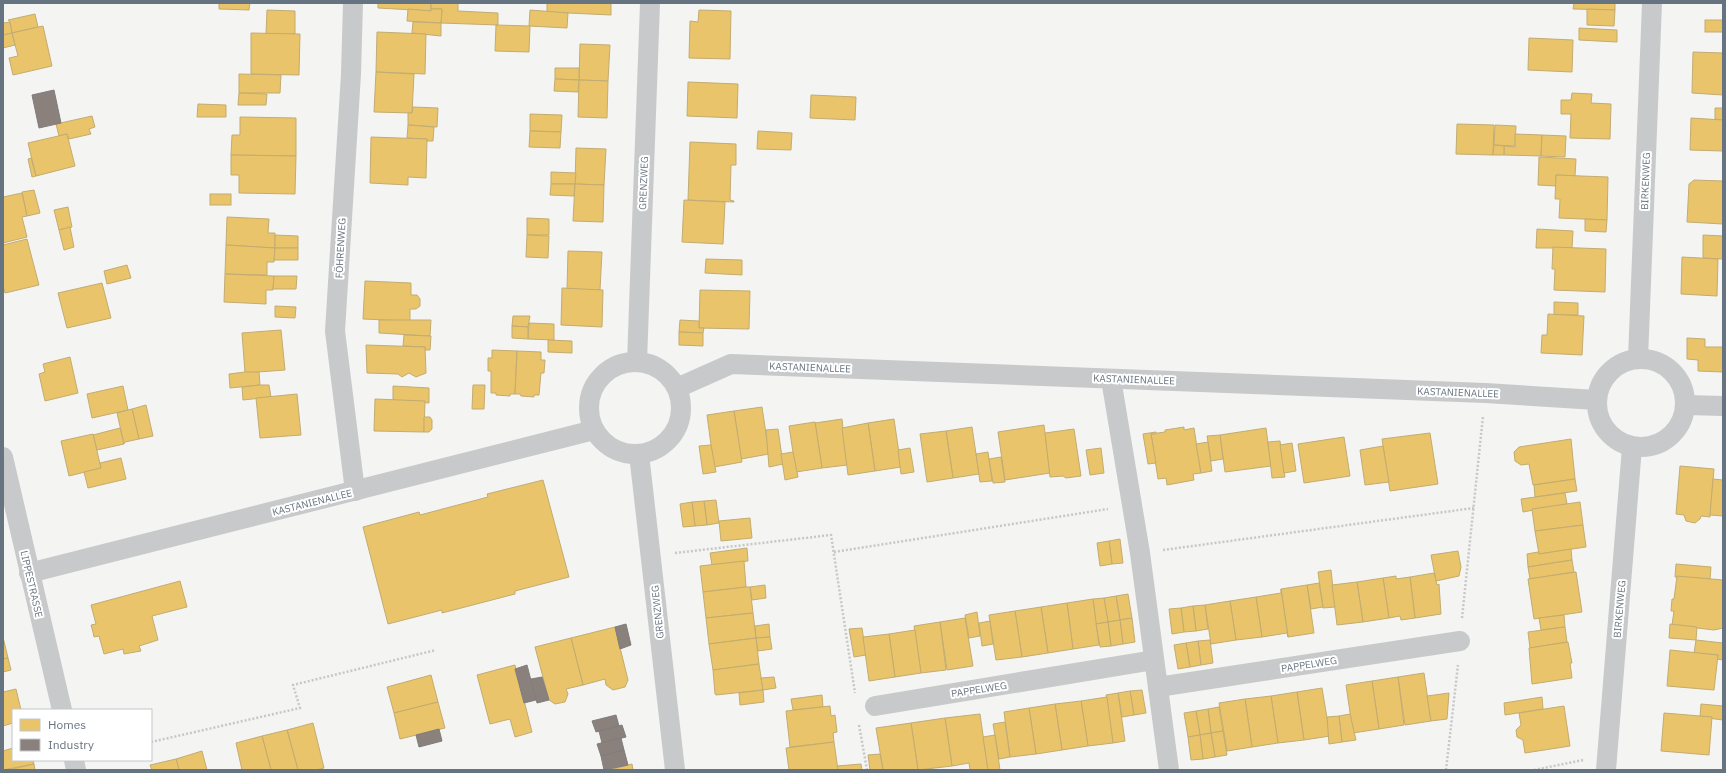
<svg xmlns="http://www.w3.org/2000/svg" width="1726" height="773" font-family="'IBM Plex Sans',sans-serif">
  <rect width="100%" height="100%" fill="#f4f4f2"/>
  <g fill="#e9c46a" stroke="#c2ac71">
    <polygon points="219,3 250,3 249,10 219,9"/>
    <polygon points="378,3 431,3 431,11 378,8"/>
    <polygon points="431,3 458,3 458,11 498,13 498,25 441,23 442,9 431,9"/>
    <polygon points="547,3 611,3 611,15 547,12"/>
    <polygon points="1574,3 1615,3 1615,10 1573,9"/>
    <polygon points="408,9 431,11 431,9 442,9 441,23 407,21"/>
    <polygon points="1587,9 1615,10 1614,26 1587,25"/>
    <polygon points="267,10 295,11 295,34 266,34"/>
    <polygon points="530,10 568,13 567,28 529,26"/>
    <polygon points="699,10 731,11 730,59 689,58 690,21 698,22"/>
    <polygon points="35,14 38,27 12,33 10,22 8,20"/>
    <rect x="1705" y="20" width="18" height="12"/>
    <polygon points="10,22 12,33 3,35 3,23"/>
    <polygon points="413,22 441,23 441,36 412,33"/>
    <polygon points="496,25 530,26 529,52 495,51"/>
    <polygon points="43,26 52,66 13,75 9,58 18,56 12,33"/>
    <polygon points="1579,28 1617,30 1617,42 1579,40"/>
    <polygon points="377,32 426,34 425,74 376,72"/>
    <polygon points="12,33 15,45 3,48 3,35"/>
    <polygon points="251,33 300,34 299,75 251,74"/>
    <polygon points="1529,38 1573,40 1572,72 1528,70"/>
    <polygon points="580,44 610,45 608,81 579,80"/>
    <polygon points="1693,52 1723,53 1723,95 1692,93"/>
    <polygon points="555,68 579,68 579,80 555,79"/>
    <polygon points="376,72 414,74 412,113 374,112"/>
    <polygon points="239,74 281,75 280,93 239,93"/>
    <polygon points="555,79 579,80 578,92 554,91"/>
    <polygon points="579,80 608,81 607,118 578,117"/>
    <polygon points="688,82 738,84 737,118 687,116"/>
    <polygon points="239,93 267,94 266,105 238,105"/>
    <polygon points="1572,93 1592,94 1591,103 1611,104 1610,139 1570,138 1571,114 1561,114 1561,100 1571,100"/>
    <polygon points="811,95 856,97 855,120 810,118"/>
    <polygon points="198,104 226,105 226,117 197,117"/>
    <polygon points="413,107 438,108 437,127 408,125 408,113 412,113"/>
    <polygon points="1715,108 1723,108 1723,120 1715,119"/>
    <polygon points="530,114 562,115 561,132 530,131"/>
    <polygon points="92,116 95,127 89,129 91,134 69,139 67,134 59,136 56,124"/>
    <polygon points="240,117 296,118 296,156 231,155 232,135 240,135"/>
    <polygon points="1691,118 1723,120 1723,151 1690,150"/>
    <polygon points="1457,124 1494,125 1493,155 1456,154"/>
    <polygon points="408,125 434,127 433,141 427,141 427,139 407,138"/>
    <polygon points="1495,125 1516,126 1515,146 1494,145"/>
    <polygon points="530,131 561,132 560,148 529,147"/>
    <polygon points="758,131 792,133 791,150 757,149"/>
    <polygon points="67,134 75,166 36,176 28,143"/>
    <polygon points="1515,134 1542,135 1541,156 1504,155 1504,146 1515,147"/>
    <polygon points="1542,135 1566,136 1565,157 1541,156"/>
    <polygon points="371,137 427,139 426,178 408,177 408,185 370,183"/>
    <polygon points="690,142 736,144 736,165 731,165 730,200 734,201 734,202 688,200"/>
    <polygon points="1494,145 1504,146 1504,155 1493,155"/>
    <polygon points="576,148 606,149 604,185 575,184"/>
    <polygon points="231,155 296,156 295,194 239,193 239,175 231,175"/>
    <polygon points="1539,157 1576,159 1575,176 1556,175 1556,186 1538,185"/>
    <polygon points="31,158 36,176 32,177 28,159"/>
    <polygon points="551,172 576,173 575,184 551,184"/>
    <polygon points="1556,175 1608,177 1607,220 1559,218 1560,199 1555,199"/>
    <polygon points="1694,180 1723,181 1723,224 1687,222 1689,184"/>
    <polygon points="551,184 575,184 574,196 550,195"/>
    <polygon points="575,184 604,185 603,222 573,221"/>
    <polygon points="34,190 40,213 27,216 22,192"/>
    <polygon points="22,193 27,216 22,217 27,237 3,243 3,197"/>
    <rect x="210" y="194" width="21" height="11"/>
    <polygon points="684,200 725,202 723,244 682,242"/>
    <polygon points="68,207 72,227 59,230 54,210"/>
    <polygon points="227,217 269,219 268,233 275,233 275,248 226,245"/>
    <polygon points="527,218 549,219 549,235 527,235"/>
    <polygon points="1585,219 1607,220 1606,232 1585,231"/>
    <polygon points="70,227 74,247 64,250 59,230"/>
    <polygon points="1537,229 1573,231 1572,248 1536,248"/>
    <polygon points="275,235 298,236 298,248 275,248"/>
    <polygon points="527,235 549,236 548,258 526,257"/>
    <polygon points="1703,235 1723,236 1723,259 1703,258"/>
    <polygon points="27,239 39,285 5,293 3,286 3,245"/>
    <polygon points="226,245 275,248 274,262 267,262 267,275 225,274"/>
    <polygon points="1553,247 1606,249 1605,292 1554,290 1555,269 1552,269"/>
    <polygon points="275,248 298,248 298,260 274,260"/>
    <polygon points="568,251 602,252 600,290 567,289"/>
    <polygon points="1682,257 1718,259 1717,296 1681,294"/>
    <polygon points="706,259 742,260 742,275 705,273"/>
    <polygon points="127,265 131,278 107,284 104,271"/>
    <polygon points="225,274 274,276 273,290 266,290 266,304 224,302"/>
    <polygon points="274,276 297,276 296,289 273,289"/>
    <polygon points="365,281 411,283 411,295 417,295 420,299 420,306 416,309 410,309 410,321 363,319"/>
    <polygon points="102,283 111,318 67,328 58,293"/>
    <polygon points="562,288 603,290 602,327 561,325"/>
    <polygon points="700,290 750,291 749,329 699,328"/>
    <polygon points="1554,302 1578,303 1578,315 1554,315"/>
    <polygon points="275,306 296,307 295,318 275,317"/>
    <polygon points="1548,314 1584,316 1582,355 1541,353 1542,335 1547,335"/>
    <polygon points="513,316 530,316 528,327 512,326"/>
    <polygon points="379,320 431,320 430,336 379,333"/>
    <polygon points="680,320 699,321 699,328 704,328 703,333 679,332"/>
    <polygon points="529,323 554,324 554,340 528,339"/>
    <polygon points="512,326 528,327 528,339 512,338"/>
    <polygon points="281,330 285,370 245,373 242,333"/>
    <polygon points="679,332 703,333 703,346 679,345"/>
    <polygon points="404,335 431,336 430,350 425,350 425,347 403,346"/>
    <polygon points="1687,338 1705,339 1705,347 1723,347 1723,372 1698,371 1698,360 1687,359"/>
    <polygon points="548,340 572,341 572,353 548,352"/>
    <polygon points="366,345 425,347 426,373 416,377 409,373 402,377 398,374 367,373"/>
    <polygon points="492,350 517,351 515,394 510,394 510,396 496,395 496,393 491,393 491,371 488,371 488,358 492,358"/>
    <polygon points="517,351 541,352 541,360 545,360 544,373 541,373 539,395 534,395 534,397 521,396 520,394 515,394"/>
    <polygon points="70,357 78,393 45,401 39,374 45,372 43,364"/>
    <polygon points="245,372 259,372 260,385 230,388 229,374"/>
    <polygon points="260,385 269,385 271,397 243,400 242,387"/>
    <polygon points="473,385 485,385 484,409 472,409"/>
    <polygon points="123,386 128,410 92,418 87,394"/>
    <polygon points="393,386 429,388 429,403 393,400"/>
    <polygon points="297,394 301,435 260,438 256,398"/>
    <polygon points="375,399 425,401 424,432 374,431"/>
    <polygon points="146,405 153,436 139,439 132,409"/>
    <polygon points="762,407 769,454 741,459 734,411"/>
    <polygon points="132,409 139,439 125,442 124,444 117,413"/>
    <polygon points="734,411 742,462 714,467 707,415"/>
    <polygon points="424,417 430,417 432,420 432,429 429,432 424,432"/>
    <polygon points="842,419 847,465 822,468 815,423"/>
    <polygon points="894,419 901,467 875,471 868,423"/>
    <polygon points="815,422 822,468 796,472 789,426"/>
    <polygon points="868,423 875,471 848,475 842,428"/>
    <polygon points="1044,425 1050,473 1005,480 998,432"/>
    <polygon points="972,427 979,474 953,478 946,431"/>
    <polygon points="1184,427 1184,430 1194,428 1201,473 1193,474 1194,480 1167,485 1166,478 1158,479 1151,434 1165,432 1165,430"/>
    <polygon points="120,428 124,444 97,450 93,435"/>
    <polygon points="1266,428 1271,466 1225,472 1220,435"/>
    <polygon points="778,429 783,464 769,467 766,430"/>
    <polygon points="1074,429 1081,476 1066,478 1063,476 1050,477 1045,433"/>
    <polygon points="946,431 953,478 927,482 920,434"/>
    <polygon points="1156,432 1156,434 1151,434 1156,463 1148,464 1143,434"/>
    <polygon points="1430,433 1438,484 1390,491 1382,439"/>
    <polygon points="93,434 101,468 69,476 61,441"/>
    <polygon points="1220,435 1223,459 1211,461 1207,436"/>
    <polygon points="1344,437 1350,476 1304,483 1298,444"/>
    <polygon points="1571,439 1575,479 1533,485 1529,464 1521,465 1515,461 1514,452 1519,447"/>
    <polygon points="1280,441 1285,477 1272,478 1268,442"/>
    <polygon points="1208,442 1212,471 1201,473 1196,444"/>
    <polygon points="1292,443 1296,471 1284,473 1280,445"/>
    <polygon points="711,445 716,472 703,474 699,446"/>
    <polygon points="1383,446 1389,482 1365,485 1360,450"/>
    <polygon points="910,448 914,472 901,474 898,450"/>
    <polygon points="1101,448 1104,473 1090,475 1086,450"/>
    <polygon points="793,452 798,477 785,480 781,454"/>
    <polygon points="988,452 992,481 980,482 976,454"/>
    <polygon points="1001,457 1005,482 993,483 989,459"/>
    <polygon points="121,458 126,479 88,488 84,472 101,468 100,463"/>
    <polygon points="1680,466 1714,469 1710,517 1701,516 1700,519 1695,523 1686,521 1684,515 1676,514"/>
    <polygon points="1575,479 1577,491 1535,497 1534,485"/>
    <polygon points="1713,479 1723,480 1723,516 1710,515"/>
    <polygon points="543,480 569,577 515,591 515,594 442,613 442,610 388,624 363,527 419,512 420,515 488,497 487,494"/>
    <polygon points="1565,493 1567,504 1523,512 1521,499"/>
    <polygon points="716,500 719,523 707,525 704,501"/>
    <polygon points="704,501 707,525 695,526 692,502"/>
    <polygon points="692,502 695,526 683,527 680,504"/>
    <polygon points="1580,502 1583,525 1535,531 1532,509"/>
    <polygon points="750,518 752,538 721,541 719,521"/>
    <polygon points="1583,525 1586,547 1539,554 1535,531"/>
    <polygon points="1120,539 1123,563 1112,564 1109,541"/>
    <polygon points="1109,541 1112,564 1100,566 1097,543"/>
    <polygon points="747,548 748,561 712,565 710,553"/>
    <polygon points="1571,549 1572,560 1528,567 1527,554 1538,552 1539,554"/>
    <polygon points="1458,551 1461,567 1459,576 1436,581 1431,555"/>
    <polygon points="1572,560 1574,572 1530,579 1528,567"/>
    <polygon points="744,561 746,587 703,592 700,566"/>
    <polygon points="1676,564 1711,567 1710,579 1675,577"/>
    <polygon points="1331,570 1335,607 1323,608 1318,572"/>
    <polygon points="1576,572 1582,612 1534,619 1528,579"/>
    <polygon points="1434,573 1437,585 1439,584 1441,614 1415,618 1410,577"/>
    <polygon points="1396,576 1396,579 1410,577 1415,618 1401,620 1400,616 1389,618 1383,578"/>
    <polygon points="1677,576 1723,580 1723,628 1714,630 1672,625 1674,611 1671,611 1672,599 1674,599"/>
    <polygon points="1383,578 1389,618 1363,622 1357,582"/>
    <polygon points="180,581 187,607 152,616 158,640 139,646 141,651 124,654 123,649 104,654 99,636 94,637 93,632 91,625 96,624 91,605"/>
    <polygon points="1357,582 1363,622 1337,625 1332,585"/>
    <polygon points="1319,583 1323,607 1311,609 1307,585"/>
    <polygon points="765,585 766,598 752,600 750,587"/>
    <polygon points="1307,585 1314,633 1288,637 1281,589"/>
    <polygon points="746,587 750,587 753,613 706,618 703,592"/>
    <polygon points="1281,589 1288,637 1287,633 1262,637 1256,597 1281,593"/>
    <polygon points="1128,594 1132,618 1120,620 1116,596"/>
    <polygon points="1116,596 1120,620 1108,622 1104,598"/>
    <polygon points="1256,597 1262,637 1236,640 1230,601"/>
    <polygon points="1104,598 1108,622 1096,624 1093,599"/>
    <polygon points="1093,599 1099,645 1073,649 1067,603"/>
    <polygon points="1230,601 1236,640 1211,644 1205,605"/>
    <polygon points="1067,603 1073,649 1048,653 1041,607"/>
    <polygon points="1205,605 1208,629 1196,631 1193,606"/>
    <polygon points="1193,606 1196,631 1184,632 1181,608"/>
    <polygon points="1041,607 1048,653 1022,657 1015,611"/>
    <polygon points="1181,608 1184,632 1172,634 1169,609"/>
    <polygon points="1015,611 1022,657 996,660 989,615"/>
    <polygon points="977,612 980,636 969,638 965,615"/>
    <polygon points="753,613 756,638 709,644 706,618"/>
    <polygon points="1564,615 1565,627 1541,630 1539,618"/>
    <polygon points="965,618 973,666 947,670 940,622"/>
    <polygon points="1132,618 1135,642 1123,644 1120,620"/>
    <polygon points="1120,620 1123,644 1111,646 1108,622"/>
    <polygon points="990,621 993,644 982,646 979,623"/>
    <polygon points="940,622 946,670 921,673 914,626"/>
    <polygon points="1108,622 1111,646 1100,647 1096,624"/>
    <polygon points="769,624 770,637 756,638 755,626"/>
    <polygon points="1670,624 1697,627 1696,640 1669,638"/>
    <polygon points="615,627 628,680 625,687 613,690 606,685 605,679 583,685 571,638"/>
    <polygon points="1565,627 1567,642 1530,648 1528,632"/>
    <polygon points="862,628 866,655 854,657 849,629"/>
    <polygon points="915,630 921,673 895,677 889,634"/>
    <polygon points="889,634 895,677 869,681 863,637"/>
    <polygon points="3,637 8,658 3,659"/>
    <polygon points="770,637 772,649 758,651 756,638"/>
    <polygon points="571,638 583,685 566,689 568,694 565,702 555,704 549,700 535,647"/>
    <polygon points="756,638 759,664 713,670 709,644"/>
    <polygon points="1210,640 1213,663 1201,665 1198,641"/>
    <polygon points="1696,640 1723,643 1723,660 1717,659 1718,655 1694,653"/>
    <polygon points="1198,641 1201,665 1190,667 1186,643"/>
    <polygon points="1568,642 1572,663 1570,663 1572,678 1532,684 1529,648"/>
    <polygon points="1186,643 1190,667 1178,669 1174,645"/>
    <polygon points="1670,650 1718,655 1714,690 1667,686"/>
    <polygon points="8,658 11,670 3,672 3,659"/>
    <polygon points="759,664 763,690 716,695 715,694 713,670"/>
    <polygon points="515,665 532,732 515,737 510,719 490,724 477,675"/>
    <polygon points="1424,673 1431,721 1405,725 1398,677"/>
    <polygon points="431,675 438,702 394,713 387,687"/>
    <polygon points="774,677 776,688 763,690 761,678"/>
    <polygon points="1398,677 1404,725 1379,729 1372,681"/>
    <polygon points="1372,681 1379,729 1353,733 1346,685"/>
    <polygon points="1322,688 1330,736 1304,740 1297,692"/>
    <polygon points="16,689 21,710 13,710 13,723 3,726 3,692"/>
    <polygon points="763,690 764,702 740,705 739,693"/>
    <polygon points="1142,690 1146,713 1134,715 1130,691"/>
    <polygon points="1130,691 1134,715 1122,717 1118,693"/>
    <polygon points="1297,692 1304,740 1278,743 1271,696"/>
    <polygon points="1118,693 1125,741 1113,743 1106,695"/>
    <polygon points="1449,693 1447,719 1431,721 1427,696"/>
    <polygon points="822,695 823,707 793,710 791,699"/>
    <polygon points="1271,696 1278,743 1252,747 1245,699"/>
    <polygon points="1107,697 1113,743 1088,746 1081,701"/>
    <polygon points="1542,697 1543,709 1505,715 1504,703"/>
    <polygon points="1245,699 1252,747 1227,751 1219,703"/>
    <polygon points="1081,701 1088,746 1062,750 1055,704"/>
    <polygon points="438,702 445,728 400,739 394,713"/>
    <polygon points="1055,704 1062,750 1036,754 1029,708"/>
    <polygon points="1701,704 1723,706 1723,720 1700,717"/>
    <polygon points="830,706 831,716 835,715 837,732 833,733 834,742 790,747 786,711"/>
    <polygon points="1564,706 1570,746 1525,753 1523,740 1517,737 1516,730 1521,725 1519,713"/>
    <polygon points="1219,707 1223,731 1211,733 1208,709"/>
    <polygon points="1029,708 1036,754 1010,757 1004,712"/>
    <polygon points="1208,709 1211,733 1200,735 1196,711"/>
    <polygon points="1196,711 1200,735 1188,737 1184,713"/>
    <polygon points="1664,713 1712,717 1709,755 1661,751"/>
    <polygon points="980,714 988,770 970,770 969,763 952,766 945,718"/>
    <polygon points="1350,714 1356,740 1342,742 1339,716"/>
    <polygon points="1339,716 1342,742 1329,744 1327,717"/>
    <polygon points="945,718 952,766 918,770 911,723"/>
    <polygon points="1005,722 1010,757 999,759 993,724"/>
    <polygon points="313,723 324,768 316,770 298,770 287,730"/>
    <polygon points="911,723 918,770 883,770 876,728"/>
    <polygon points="287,730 298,770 271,770 262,736"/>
    <polygon points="1223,731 1227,755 1215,757 1211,733"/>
    <polygon points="1211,733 1215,757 1203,759 1200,735"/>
    <polygon points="995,735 1000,770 988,770 983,737"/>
    <polygon points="1200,735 1203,759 1191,760 1188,737"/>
    <polygon points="262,736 271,770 242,770 236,743"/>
    <polygon points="834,742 838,770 789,770 786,748"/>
    <polygon points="13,748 13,760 33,760 34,764 3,770 3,751"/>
    <polygon points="202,751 207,770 179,770 176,759"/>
    <polygon points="880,754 883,770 870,770 868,755"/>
    <polygon points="176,759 179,770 152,770 150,765"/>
    <polygon points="34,764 35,770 8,770"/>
    <polygon points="632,764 633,770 609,770 628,765"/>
    <polygon points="861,764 862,770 838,770 837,766"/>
  </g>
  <g fill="#8a817c" stroke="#7f7d7d">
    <polygon points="54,90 61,123 39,128 32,95"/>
    <polygon points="626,624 631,645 620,649 615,627"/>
    <polygon points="527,665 536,700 524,703 515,669"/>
    <polygon points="542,677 549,700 537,703 531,679"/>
    <polygon points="616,715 619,726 596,732 592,721"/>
    <polygon points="622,725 626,737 602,743 599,731"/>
    <polygon points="439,729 442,741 419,747 416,735"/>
    <polygon points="621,738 624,750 601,756 597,744"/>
    <polygon points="624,750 628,765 604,770 601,756"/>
  </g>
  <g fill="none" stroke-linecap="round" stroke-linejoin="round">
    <g stroke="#c6c7c8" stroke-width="2.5" stroke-dasharray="2 2" stroke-linecap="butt">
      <polyline points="1163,550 1474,508"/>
      <polyline points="834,552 1108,509"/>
      <polyline points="675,553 831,535 855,693"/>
      <polyline points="1462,618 1483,416"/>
      <polyline points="859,725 867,770"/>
      <polyline points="151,742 300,708 293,685 436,650"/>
      <polyline points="1446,770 1458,665"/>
      <polyline points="1534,770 1583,760"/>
    </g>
    <g stroke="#c8c9ca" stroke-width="20">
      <polyline points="353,3 351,74 335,331 355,491"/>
      <circle cx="1641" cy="403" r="44"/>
      <polyline points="1638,359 1652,3"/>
      <polyline points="637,362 650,3"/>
      <circle cx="635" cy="408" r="46"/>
      <polyline points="1111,379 1140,553 1169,770"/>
      <polyline points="677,388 731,364 1485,393 1596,400"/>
      <polyline points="1686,405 1723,406"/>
      <polyline points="639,454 675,770"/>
      <polyline points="3,457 62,710"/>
      <polyline points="29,573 594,430"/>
      <polyline points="1158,687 1460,641"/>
      <polyline points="875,706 1154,660"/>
      <polyline points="74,760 76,770"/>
      <polyline points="1606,770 1632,447"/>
    </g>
  </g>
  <g text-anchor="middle" stroke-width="4" stroke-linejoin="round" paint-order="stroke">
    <g font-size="10" fill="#667380" stroke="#fff">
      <text transform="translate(1645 181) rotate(-88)" y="4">BIRKENWEG</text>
      <text transform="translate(643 183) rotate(-88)" y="4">GRENZWEG</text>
      <text transform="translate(340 248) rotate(-87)" y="4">FÖHRENWEG</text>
      <text transform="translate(810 367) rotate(2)" y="4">KASTANIENALLEE</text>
      <text transform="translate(1134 379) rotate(2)" y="4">KASTANIENALLEE</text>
      <text transform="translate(1458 392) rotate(2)" y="4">KASTANIENALLEE</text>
      <text transform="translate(312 502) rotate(-14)" y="4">KASTANIENALLEE</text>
      <text transform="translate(32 584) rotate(77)" y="4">LIPPESTRASSE</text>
      <text transform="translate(1619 609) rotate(-85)" y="4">BIRKENWEG</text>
      <text transform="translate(657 612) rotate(-96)" y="4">GRENZWEG</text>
      <text transform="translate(1309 664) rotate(-9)" y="4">PAPPELWEG</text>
      <text transform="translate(979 689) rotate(-9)" y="4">PAPPELWEG</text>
    </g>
  </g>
  <rect width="1726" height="773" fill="none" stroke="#667380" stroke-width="8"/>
  <rect x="12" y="709" width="140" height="52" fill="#ffffff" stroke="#c2c7cc"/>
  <rect x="20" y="719" width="20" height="12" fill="#e9c46a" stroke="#c2c7cc"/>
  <text x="48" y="729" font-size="12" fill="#667380">Homes</text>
  <rect x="20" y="739" width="20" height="12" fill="#8a817c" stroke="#c2c7cc"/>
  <text x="48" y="749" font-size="12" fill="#667380">Industry</text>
</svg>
